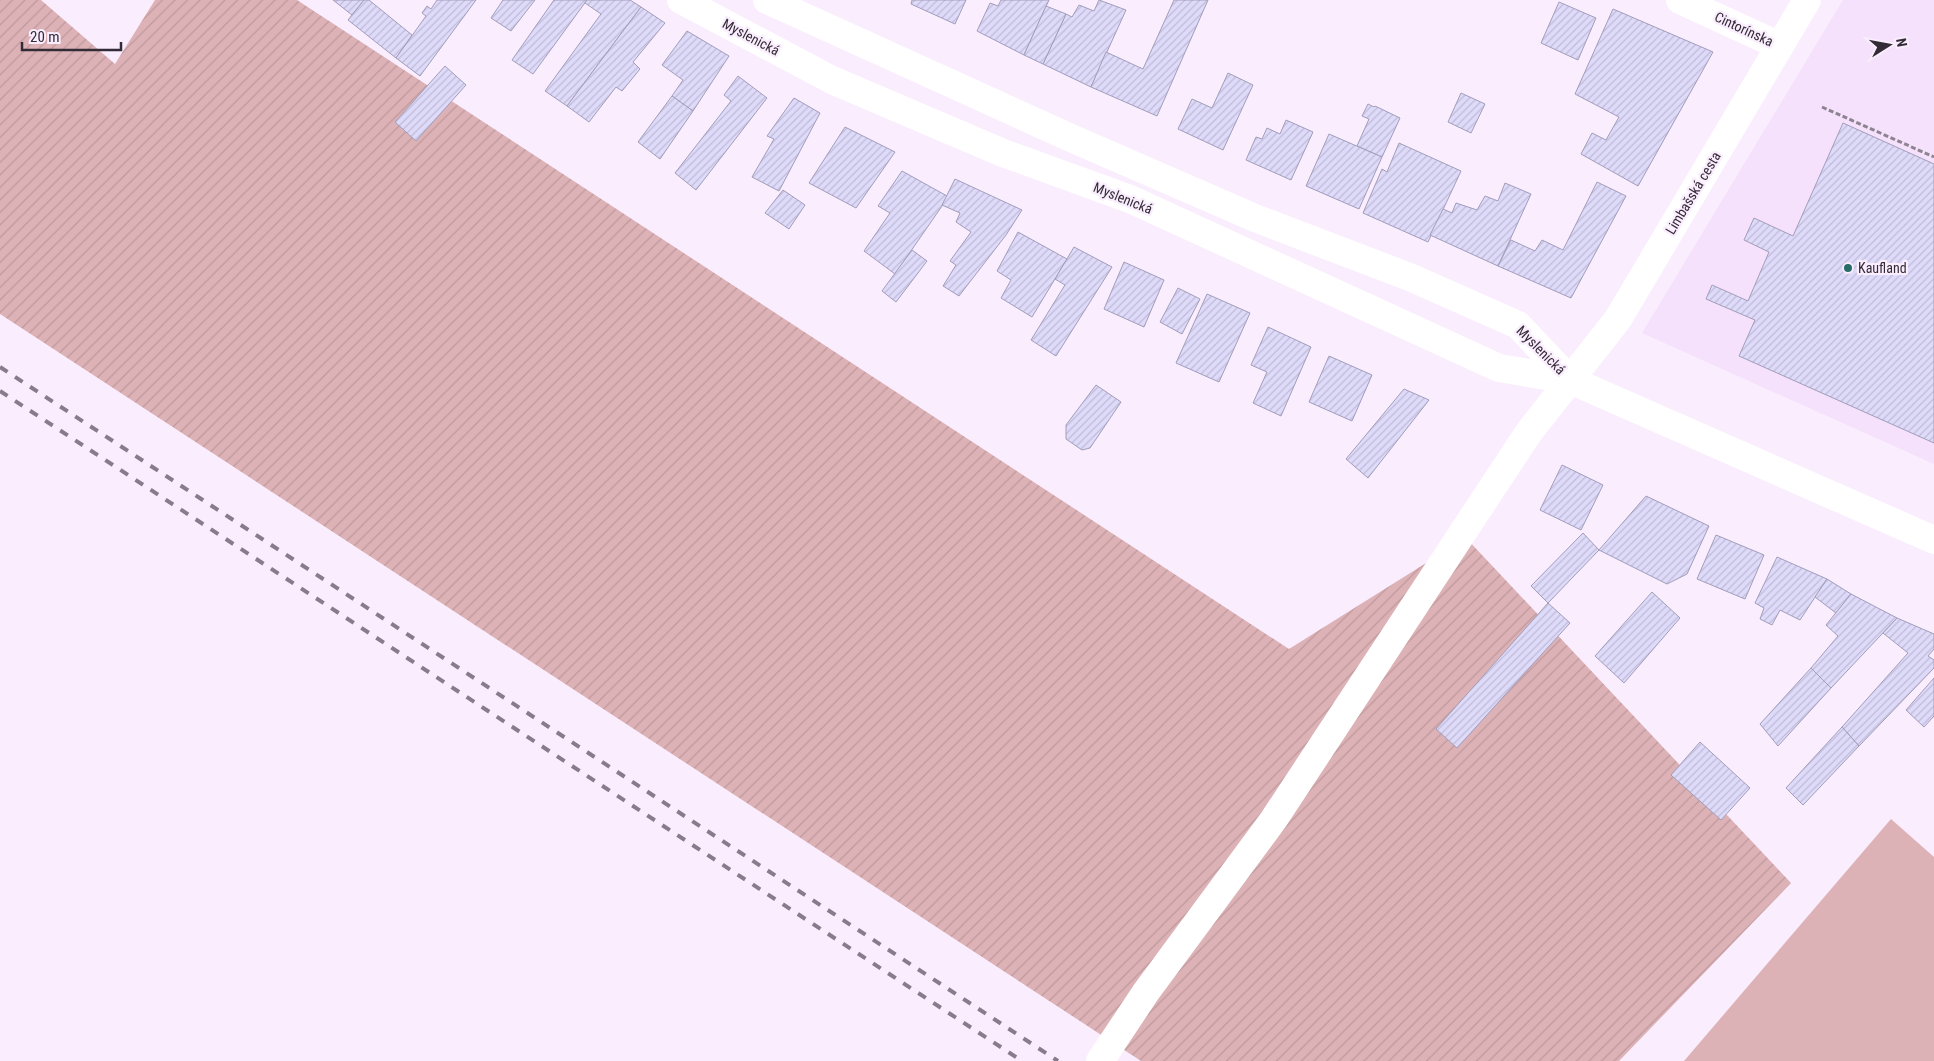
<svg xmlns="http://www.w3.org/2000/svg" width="1934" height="1061" font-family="'Roboto Condensed',sans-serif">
  <defs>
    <pattern id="garden-furrows" width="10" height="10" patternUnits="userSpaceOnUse" patternTransform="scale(1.25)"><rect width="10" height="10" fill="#ddb2b6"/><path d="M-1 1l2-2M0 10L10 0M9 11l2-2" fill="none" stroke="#be999d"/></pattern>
    <pattern id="building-hatch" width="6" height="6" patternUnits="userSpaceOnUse" patternTransform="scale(1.25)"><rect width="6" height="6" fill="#dedaf9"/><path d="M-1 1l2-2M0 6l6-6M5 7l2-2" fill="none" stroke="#bfbbd6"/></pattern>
  </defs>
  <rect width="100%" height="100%" fill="#faedfe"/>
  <polygon fill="#f5e1fc" points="1843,0 1934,0 1934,464 1642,333"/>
  <polygon fill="#ddb2b6" points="1891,819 1934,857 1934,1061 1684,1061"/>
  <polygon fill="url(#garden-furrows)" points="0,0 41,0 115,64 155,0 297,0 1289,649 1466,538 1791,883 1619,1061 1141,1061 0,314"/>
  <g fill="url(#building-hatch)" stroke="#a19dba">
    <polygon points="333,0 364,0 352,15"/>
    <polygon points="364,0 369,0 412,35 396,58 348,20"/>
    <polygon points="437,0 476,0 420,76 396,58 426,16 422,13 427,6 431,9"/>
    <polygon points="503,0 535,0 511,31 491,18"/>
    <polygon points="554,0 587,0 533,74 512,60"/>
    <polygon points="587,0 630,0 641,7 567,106 545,91 601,14 585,3"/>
    <polygon points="912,0 966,0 955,24 911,4"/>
    <polygon points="1001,0 1049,0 1024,55 977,31 990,3 998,6"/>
    <polygon points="1099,0 1126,10 1091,87 1043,64 1066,14 1072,17 1079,5 1094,11"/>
    <polygon points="1174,0 1208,0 1157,116 1091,87 1106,52 1143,69"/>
    <polygon points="1559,2 1596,18 1578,60 1541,43"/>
    <polygon points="1046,6 1066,14 1043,64 1024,55"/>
    <polygon points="641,7 665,23 633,62 640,69 622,91 616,87 589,122 567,106"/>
    <polygon points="1613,9 1713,52 1638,186 1581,154 1592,133 1606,140 1619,117 1575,94"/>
    <polygon points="687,31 729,56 693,111 672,96 683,80 662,65"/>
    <polygon points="445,66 466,85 416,141 395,122"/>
    <polygon points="1228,73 1253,85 1223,150 1178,129 1192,99 1212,108"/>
    <polygon points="738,76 767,98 696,190 675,173 731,101 724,95"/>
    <polygon points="1461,93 1485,104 1471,133 1448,122"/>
    <polygon points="672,96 693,111 660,159 638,142"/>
    <polygon points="794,98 820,113 779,191 752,177 774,139 767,136"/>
    <polygon points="1368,104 1374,107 1375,106 1400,118 1382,157 1357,146 1369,119 1362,116"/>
    <polygon points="1286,120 1313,132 1291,180 1246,160 1256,137 1262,139 1267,128 1280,134"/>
    <polygon points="1843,123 1934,164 1934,443 1739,356 1755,320 1706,299 1712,285 1748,301 1769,252 1744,240 1754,218 1793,236"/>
    <polygon points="845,127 895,152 856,208 809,183"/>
    <polygon points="1329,134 1382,157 1359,209 1306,186"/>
    <polygon points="1399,143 1461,171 1428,242 1363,213 1382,169 1387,172"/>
    <polygon points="902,171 947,196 942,206 895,274 864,251 890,213 878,206"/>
    <polygon points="955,179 1022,210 1006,235 959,296 943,286 956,265 950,261 971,232 956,222 960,213 942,205"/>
    <polygon points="1597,182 1626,196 1571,298 1498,266 1511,240 1535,251 1542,240 1563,250"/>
    <polygon points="1505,183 1531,194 1498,266 1430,235 1443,209 1452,213 1456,203 1477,210 1485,196 1498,201"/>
    <polygon points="783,190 805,205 789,229 765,213"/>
    <polygon points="1018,232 1067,259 1032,317 1001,298 1011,280 997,271"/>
    <polygon points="1074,247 1112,267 1056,356 1031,340 1065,285 1055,279"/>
    <polygon points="912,250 927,261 896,302 882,291"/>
    <polygon points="1124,262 1164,280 1144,327 1104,309"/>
    <polygon points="1178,288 1200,299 1182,334 1160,322"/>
    <polygon points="1207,294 1250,313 1219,382 1176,363"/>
    <polygon points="1268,327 1311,347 1281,416 1253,403 1267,372 1251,365"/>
    <polygon points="1329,356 1372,375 1352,421 1309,402"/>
    <polygon points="1096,385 1121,402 1090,448 1082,450 1066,439 1066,425"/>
    <polygon points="1404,389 1429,400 1368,478 1346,459"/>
    <polygon points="1562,465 1603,485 1581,530 1540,510"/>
    <polygon points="1646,496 1709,526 1687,574 1667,584 1599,550"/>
    <polygon points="1583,533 1599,550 1548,603 1531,586"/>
    <polygon points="1716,535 1764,555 1745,599 1697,579"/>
    <polygon points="1777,557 1827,579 1800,620 1780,610 1772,625 1760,619 1764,608 1755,603"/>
    <polygon points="1827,579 1851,594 1836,613 1815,597"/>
    <polygon points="1652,592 1680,618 1624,683 1595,656"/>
    <polygon points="1851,594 1897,618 1831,688 1811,668 1838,636 1826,625"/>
    <polygon points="1548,603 1570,623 1457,748 1436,729"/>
    <polygon points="1897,618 1934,634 1934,649 1928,656 1934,660 1934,668 1859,746 1842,727 1908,653 1883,633"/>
    <polygon points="1811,668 1831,688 1778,746 1760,724"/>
    <polygon points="1934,678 1934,716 1924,727 1906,710"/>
    <polygon points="1842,727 1859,746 1803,805 1786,788"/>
    <polygon points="1700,742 1750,788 1721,820 1671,775"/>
  </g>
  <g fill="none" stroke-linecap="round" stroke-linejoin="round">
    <polyline stroke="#8e8491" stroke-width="3" stroke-dasharray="5 2.5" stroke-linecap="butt" points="1822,107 1934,157"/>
    <g stroke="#fff" stroke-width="28">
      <polyline points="1680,0 1780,46"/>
      <polyline points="1100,1061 1146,992 1274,819 1529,432 1570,380"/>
    </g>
    <g stroke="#fff" stroke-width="28">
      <polyline points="681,0 832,80 1003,153 1130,199 1499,368 1570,380 1934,540"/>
      <polyline points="767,0 1071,138 1255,218 1412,278 1518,325 1570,380"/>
      <polyline points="1570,380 1618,319 1807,0"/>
    </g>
    <g stroke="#877d8a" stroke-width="4" stroke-dasharray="9 9" stroke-linecap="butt">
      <polyline points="0,367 1058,1061"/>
      <polyline points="0,391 1022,1061"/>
    </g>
  </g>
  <circle fill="#266e67" stroke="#faedfe" stroke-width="2" cx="1848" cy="268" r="5"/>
  <g text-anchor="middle" stroke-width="4.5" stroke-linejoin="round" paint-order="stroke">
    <g font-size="14" fill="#332b35" stroke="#faedfe">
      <text transform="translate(1744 29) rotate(25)" y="5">Cintorínska</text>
      <text transform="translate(751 37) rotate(28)" y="5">Myslenická</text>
      <text transform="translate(1693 193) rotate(-59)" y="5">Limbašská cesta</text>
      <text transform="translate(1123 198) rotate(22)" y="5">Myslenická</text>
      <text transform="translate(1541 350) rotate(45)" y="5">Myslenická</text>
    </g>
    <g font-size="14" fill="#332b35" stroke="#faedfe" text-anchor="start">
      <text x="1858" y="273">Kaufland</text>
    </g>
  </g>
  <g transform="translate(1889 45) rotate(79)" stroke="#faedfe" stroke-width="4" paint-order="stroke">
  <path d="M0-4L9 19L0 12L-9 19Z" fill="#332b35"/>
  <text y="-8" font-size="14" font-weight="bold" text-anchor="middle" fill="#332b35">N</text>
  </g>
  <path d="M22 42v8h99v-8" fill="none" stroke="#332b35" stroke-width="2.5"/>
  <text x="30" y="42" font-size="15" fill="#332b35" stroke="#faedfe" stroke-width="4" paint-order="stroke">20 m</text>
</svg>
